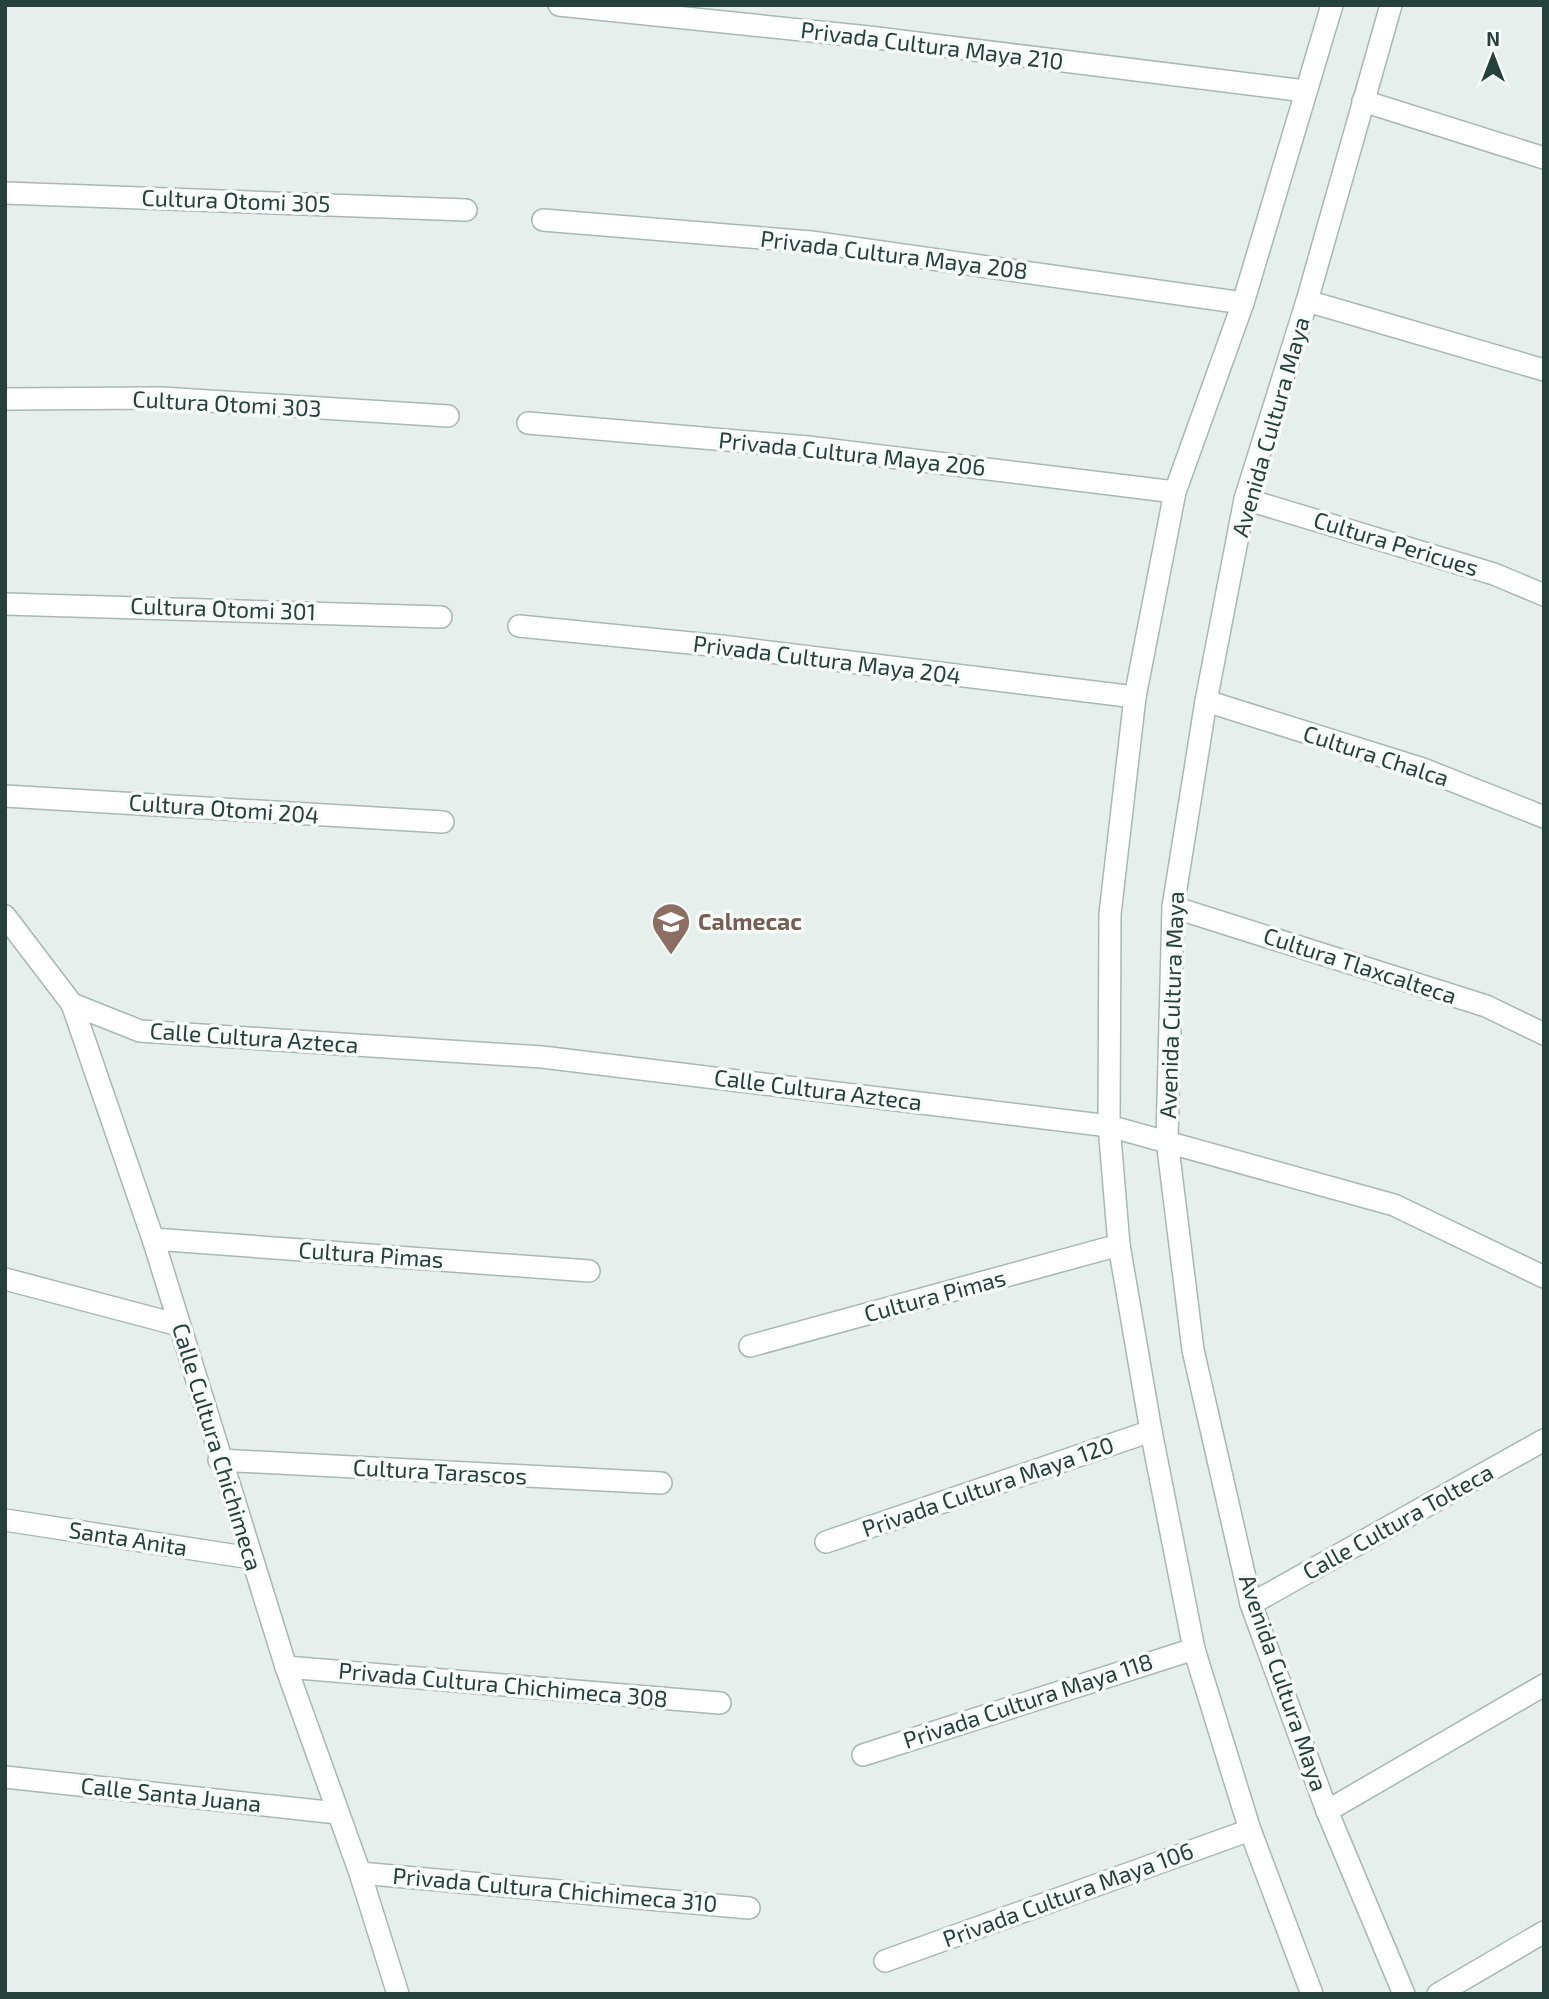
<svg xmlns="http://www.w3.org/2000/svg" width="1549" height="1999" font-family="'Exo 2',sans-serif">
  <rect width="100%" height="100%" fill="#e6efeb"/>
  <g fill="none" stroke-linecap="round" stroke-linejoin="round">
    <g stroke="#a8b8b2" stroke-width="24">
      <g id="minor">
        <polyline points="559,5 869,37 1305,91"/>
        <polyline points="1363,101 1544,158"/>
        <polyline points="5,193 466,210"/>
        <polyline points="543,220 811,242 1243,303"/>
        <polyline points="1307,301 1544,370"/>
        <polyline points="5,399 162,398 448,416"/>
        <polyline points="528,423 808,447 1175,492"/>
        <polyline points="1245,499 1494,574 1544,595"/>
        <polyline points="5,604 441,617"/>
        <polyline points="519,626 721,646 1135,697"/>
        <polyline points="1206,701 1423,769 1544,817"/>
        <polyline points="5,796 443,822"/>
        <polyline points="1173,907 1486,1006 1544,1034"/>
        <polyline points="5,916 72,1004 153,1239 286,1667 360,1873 398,1994"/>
        <polyline points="72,1004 140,1031 542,1057 1109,1126 1394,1205 1544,1277"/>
        <polyline points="153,1239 589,1271"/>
        <polyline points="5,1279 179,1325"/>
        <polyline points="750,1346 1119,1245"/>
        <polyline points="219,1460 661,1483"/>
        <polyline points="5,1520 251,1558"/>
        <polyline points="826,1542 1151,1431"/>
        <polyline points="1251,1604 1544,1440"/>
        <polyline points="286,1667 720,1703"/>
        <polyline points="863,1755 1194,1649"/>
        <polyline points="5,1777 337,1813"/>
        <polyline points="1327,1811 1544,1685"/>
        <polyline points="360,1873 749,1908"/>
        <polyline points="885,1961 1250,1830"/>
        <polyline points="1438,1994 1544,1932"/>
      </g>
    </g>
    <g stroke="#a8b8b2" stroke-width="24">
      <g id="tertiary">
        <polyline points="1391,5 1307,301 1245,499 1206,701 1173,907 1167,1140 1193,1350 1251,1604 1327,1811 1404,1994"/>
        <polyline points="1312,1994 1250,1830 1194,1649 1151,1431 1119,1245 1109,1126 1110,914 1135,697 1175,492 1243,303 1332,5"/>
      </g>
    </g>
    <use href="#minor" stroke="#fff" stroke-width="21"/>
    <use href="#tertiary" stroke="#fff" stroke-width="21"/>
  </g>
  <defs>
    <g id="school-pin" transform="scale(2.0125)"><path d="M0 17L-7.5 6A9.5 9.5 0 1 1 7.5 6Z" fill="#8d6e63" stroke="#f7fbf9"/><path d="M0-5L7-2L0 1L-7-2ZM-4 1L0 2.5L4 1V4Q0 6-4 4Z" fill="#fff"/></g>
  </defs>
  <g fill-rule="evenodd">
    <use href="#school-pin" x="671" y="922"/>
  </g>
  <g text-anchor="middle" stroke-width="7" stroke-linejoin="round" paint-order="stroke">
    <g font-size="23" fill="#24423a" stroke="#f7fbf9">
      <text transform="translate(932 46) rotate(7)" y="8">Privada Cultura Maya 210</text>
      <text transform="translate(236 201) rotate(2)" y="8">Cultura Otomi 305</text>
      <text transform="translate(894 255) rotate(7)" y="8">Privada Cultura Maya 208</text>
      <text transform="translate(227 404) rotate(3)" y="8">Cultura Otomi 303</text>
      <text transform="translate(1271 427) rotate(-74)" y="8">Avenida Cultura Maya</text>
      <text transform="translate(852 454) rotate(6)" y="8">Privada Cultura Maya 206</text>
      <text transform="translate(1396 544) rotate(17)" y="8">Cultura Pericues</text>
      <text transform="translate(223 609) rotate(2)" y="8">Cultura Otomi 301</text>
      <text transform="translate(827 660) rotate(7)" y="8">Privada Cultura Maya 204</text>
      <text transform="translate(1376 756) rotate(18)" y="8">Cultura Chalca</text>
      <text transform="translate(224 809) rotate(4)" y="8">Cultura Otomi 204</text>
      <text transform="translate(1360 966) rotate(18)" y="8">Cultura Tlaxcalteca</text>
      <text transform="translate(1172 1005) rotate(-88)" y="8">Avenida Cultura Maya</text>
      <text transform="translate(254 1038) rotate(4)" y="8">Calle Cultura Azteca</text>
      <text transform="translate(818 1090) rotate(7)" y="8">Calle Cultura Azteca</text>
      <text transform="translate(371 1255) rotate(4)" y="8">Cultura Pimas</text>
      <text transform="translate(935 1296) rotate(-15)" y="8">Cultura Pimas</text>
      <text transform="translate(217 1447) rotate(73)" y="8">Calle Cultura Chichimeca</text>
      <text transform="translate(440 1472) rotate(3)" y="8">Cultura Tarascos</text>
      <text transform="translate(988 1487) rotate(-19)" y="8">Privada Cultura Maya 120</text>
      <text transform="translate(1398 1522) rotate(-29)" y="8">Calle Cultura Tolteca</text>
      <text transform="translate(128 1539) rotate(9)" y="8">Santa Anita</text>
      <text transform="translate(1283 1683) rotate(71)" y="8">Avenida Cultura Maya</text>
      <text transform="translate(503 1685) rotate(5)" y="8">Privada Cultura Chichimeca 308</text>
      <text transform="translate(1028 1701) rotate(-18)" y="8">Privada Cultura Maya 118</text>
      <text transform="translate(171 1795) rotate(6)" y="8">Calle Santa Juana</text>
      <text transform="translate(555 1890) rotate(5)" y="8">Privada Cultura Chichimeca 310</text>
      <text transform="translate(1068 1895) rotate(-20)" y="8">Privada Cultura Maya 106</text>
    </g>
    <g font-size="23" font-weight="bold" fill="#785e54" stroke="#f7fbf9" text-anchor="start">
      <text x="698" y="930">Calmecac</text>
    </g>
  </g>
  <rect width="1549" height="1999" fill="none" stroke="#24423a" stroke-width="14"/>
  <g transform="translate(1493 56)" stroke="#f7fbf9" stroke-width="5" paint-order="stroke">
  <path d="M0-5L12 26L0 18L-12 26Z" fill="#24423a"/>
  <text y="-10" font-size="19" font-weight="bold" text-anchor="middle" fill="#24423a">N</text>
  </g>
</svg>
